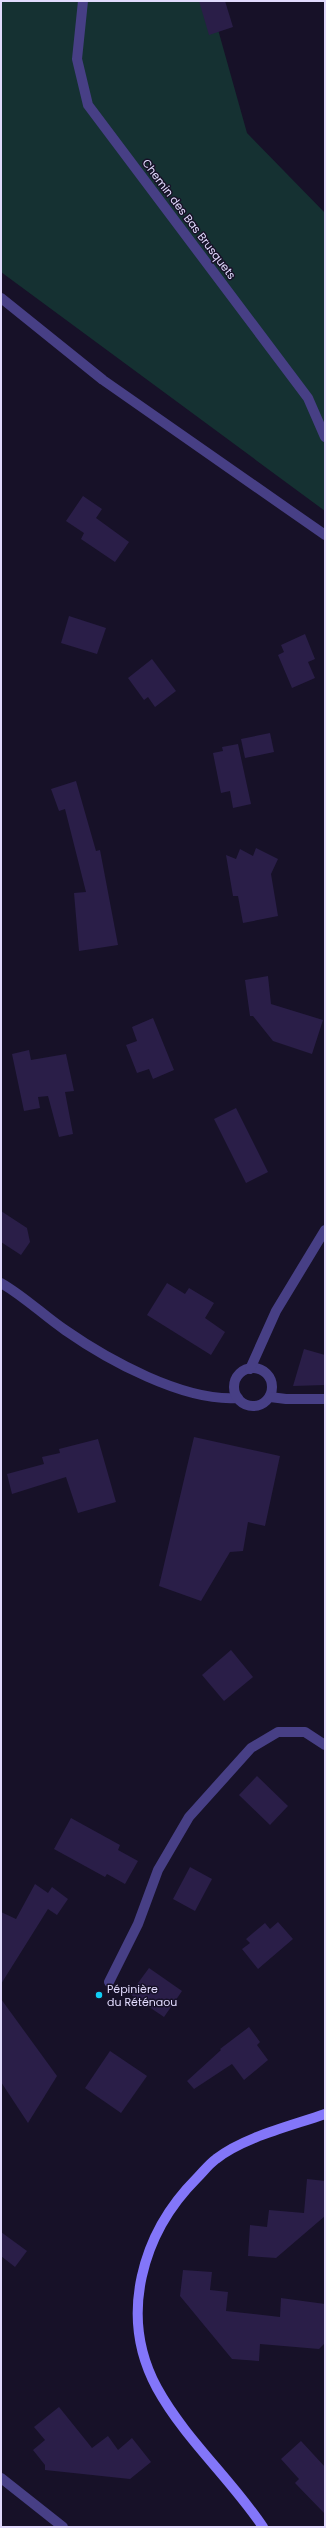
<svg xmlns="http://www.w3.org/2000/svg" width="326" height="2528" font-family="Poppins,sans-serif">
  <rect width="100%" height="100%" fill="#171128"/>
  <polygon fill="#153132" points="1,1 210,1 247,133 325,213 325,511 1,272"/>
  <g fill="#2a1e48">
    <polygon points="199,1 225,1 233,27 209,35"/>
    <polygon points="83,496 102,509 96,518 129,542 115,562 81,539 84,533 66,521"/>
    <polygon points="69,616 106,628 97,654 61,643"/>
    <polygon points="305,634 315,659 308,662 315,678 292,688 278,655 284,652 281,645"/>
    <polygon points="152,659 176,691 155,707 148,697 144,700 128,678"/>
    <polygon points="270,733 274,752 245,758 241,739"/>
    <polygon points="238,744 251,804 233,808 230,791 221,793 213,753 223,751 222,747"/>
    <polygon points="76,781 96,851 100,850 118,945 79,951 74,893 86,892 65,809 59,811 51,789"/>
    <polygon points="256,848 278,859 271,874 278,916 243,923 238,896 233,896 226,855 236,859 240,849 253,856"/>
    <polygon points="268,976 271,1004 323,1020 312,1054 273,1041 253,1016 250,1016 245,980"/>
    <polygon points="153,1018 174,1070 153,1079 149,1069 137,1073 126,1045 137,1041 132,1027"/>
    <polygon points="29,1050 31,1060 66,1054 74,1091 65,1092 73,1134 59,1137 48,1096 38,1097 40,1108 24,1111 12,1054"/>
    <polygon points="236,1108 268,1172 246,1183 214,1119"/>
    <polygon points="1,1211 27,1228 30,1242 21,1255 1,1242"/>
    <polygon points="167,1283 185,1294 189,1288 214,1303 205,1318 225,1332 211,1355 147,1315"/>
    <polygon points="304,1349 325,1355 325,1385 293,1386"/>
    <polygon points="194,1437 280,1456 265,1526 248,1522 243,1551 230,1552 201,1601 159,1586"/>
    <polygon points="98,1439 116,1502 78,1513 66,1477 12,1494 7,1474 44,1464 42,1457 60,1453 59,1449"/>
    <polygon points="231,1650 253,1677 224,1701 202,1675"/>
    <polygon points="257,1776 288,1806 270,1825 239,1795"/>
    <polygon points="71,1818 120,1845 118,1850 138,1861 125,1884 107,1874 105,1877 54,1849"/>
    <polygon points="190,1867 212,1879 195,1911 173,1899"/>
    <polygon points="35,1884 48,1893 52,1887 68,1899 57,1915 48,1909 1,1984 1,1912 16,1919"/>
    <polygon points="278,1922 293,1939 258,1969 242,1949 250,1943 246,1939 265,1923 270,1929"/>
    <polygon points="149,1968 182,1991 164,2017 130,1994"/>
    <polygon points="1,1999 57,2076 28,2123 1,2082"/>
    <polygon points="249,2027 260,2042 257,2045 268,2060 244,2080 232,2064 194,2089 187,2081 221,2050 220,2049"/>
    <polygon points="110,2051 147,2076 121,2113 85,2088"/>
    <polygon points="307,2179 325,2181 325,2216 276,2258 248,2256 250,2225 267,2227 269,2210 304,2213"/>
    <polygon points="1,2232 27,2251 15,2267 1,2256"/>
    <polygon points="183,2270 212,2272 210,2290 228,2292 226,2311 280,2317 281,2298 325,2304 325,2343 319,2349 260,2344 259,2361 232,2359 180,2296"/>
    <polygon points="59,2407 92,2448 108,2436 118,2450 132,2438 151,2462 130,2479 45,2470 45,2465 33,2450 45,2440 34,2427"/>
    <polygon points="301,2441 325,2467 325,2514 295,2483 299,2479 281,2459"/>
  </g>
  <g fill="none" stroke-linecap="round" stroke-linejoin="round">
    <g stroke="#473f85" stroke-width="10">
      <polyline points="83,1 77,59 88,105 308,398 325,437"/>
      <polyline points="1,298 103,380 325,535"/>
      <path d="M1 1283C24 1296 43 1315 65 1330 108 1360 184 1402 238 1398"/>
      <circle cx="253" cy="1387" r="19"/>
      <polyline points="250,1369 276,1311 325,1230"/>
      <polyline points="270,1397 286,1399 325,1399"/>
      <polyline points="109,1982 138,1924 158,1870 189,1817 251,1748 278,1732 305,1732 325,1745"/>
      <polyline points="1,2478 63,2527"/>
    </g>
    <path stroke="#8376f9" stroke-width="10" d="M263 2527C231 2479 185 2439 157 2388 118 2316 142 2233 197 2178 203 2172 209 2164 216 2159 244 2137 291 2126 325 2114"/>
  </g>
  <circle fill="#10cdf4" stroke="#171128" stroke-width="1.5" cx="99" cy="1995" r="4"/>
  <g text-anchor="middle" stroke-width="3" stroke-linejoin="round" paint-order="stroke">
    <g font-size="11" fill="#e1dafd" stroke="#171128">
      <text transform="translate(189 219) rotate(53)" y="4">Chemin des Bas Brusquets</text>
    </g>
    <g font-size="11" fill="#e1dafd" stroke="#171128" text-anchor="start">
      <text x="107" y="1993">Pépinière<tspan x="107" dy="13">du Réténaou</tspan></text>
    </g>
  </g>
  <rect width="326" height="2528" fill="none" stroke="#e1dafd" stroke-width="4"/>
</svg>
